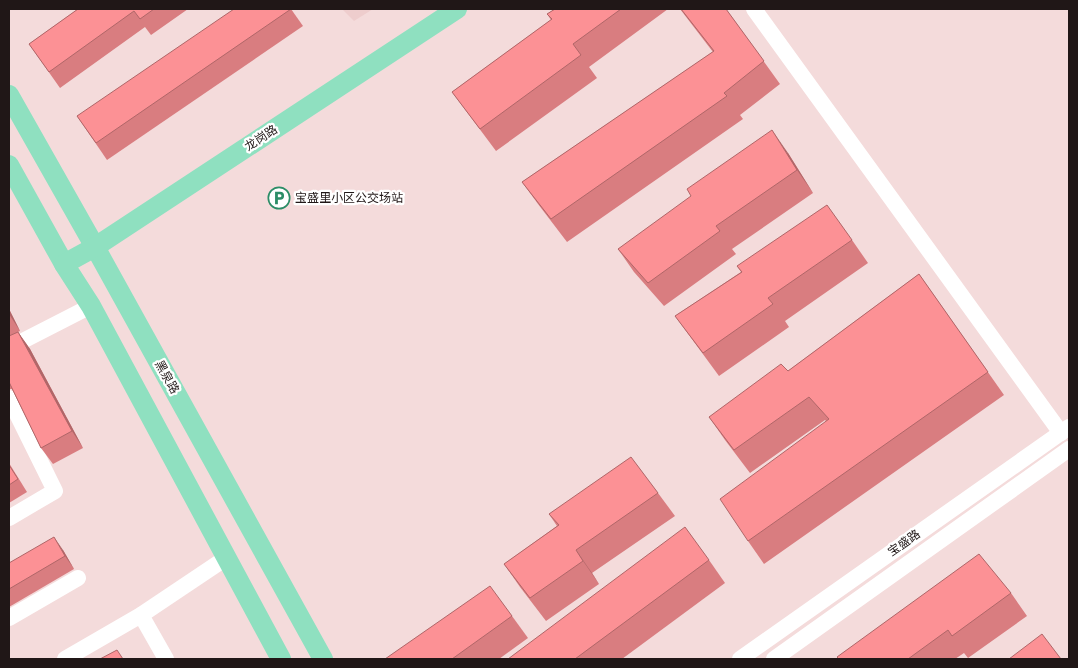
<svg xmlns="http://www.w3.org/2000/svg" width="1078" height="668" font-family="'PT Serif','Noto Sans SC',serif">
  <rect width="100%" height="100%" fill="#f4dbdb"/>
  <polygon fill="#eecdcd" points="342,9 373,9 354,21"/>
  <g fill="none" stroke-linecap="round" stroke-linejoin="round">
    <g stroke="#fff" stroke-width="16">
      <polyline points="754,9 1061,433"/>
      <polyline points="9,348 91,306"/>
      <polyline points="9,398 55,491 9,518"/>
      <polyline points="141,615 166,659"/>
      <polyline points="9,618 78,578"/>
      <polyline points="65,659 141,615 226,558"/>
      <polyline points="740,659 1069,427"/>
      <polyline points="774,659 1069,449"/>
    </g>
    <g stroke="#8fe0c0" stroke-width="20">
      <polyline points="9,95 95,247 323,659"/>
      <polyline points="9,165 64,264 91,306 281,659"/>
      <polyline points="64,264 95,247 457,9"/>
    </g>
  </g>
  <g fill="#d97d80">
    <polygon points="78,9 188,9 151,35 145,27 60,88 29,44"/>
    <polygon points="291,9 303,26 107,160 77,116"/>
    <polygon points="555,9 668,9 589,67 597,78 496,151 452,92 551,20 547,14"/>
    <polygon points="680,9 726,9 780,84 740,115 743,119 567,242 538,204 522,182 713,52"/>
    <polygon points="788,153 813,193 732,249 736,254 664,306 634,272 618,249"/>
    <polygon points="852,240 868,263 785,321 789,327 719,376 675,316 741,272 737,266"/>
    <polygon points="919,274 1004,395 764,564 748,541 826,421 825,420 750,473 725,440 709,417 788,371"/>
    <polygon points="9,309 20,331 18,332 30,349 83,448 53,464 41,448 12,389 9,389"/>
    <polygon points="9,463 27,492 9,503"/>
    <polygon points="658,493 675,516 592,573 599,584 546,621 520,587 504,564 557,526 549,514"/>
    <polygon points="63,550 74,569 9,607 9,563"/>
    <polygon points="709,560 725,583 622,659 508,659"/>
    <polygon points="1011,593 1027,616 968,658 964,653 955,659 839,659"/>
    <polygon points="512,616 528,638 499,659 385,659"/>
  </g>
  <g fill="#b06668">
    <polygon points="772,130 788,153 813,193 797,170"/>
    <polygon points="9,309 20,331 9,314"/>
    <polygon points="18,332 30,349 83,448 72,431"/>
    <polygon points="54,537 63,550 74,569 65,556"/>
    <polygon points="576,550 592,573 599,584 583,561"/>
  </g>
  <g fill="#fc9195" stroke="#b06668">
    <polygon points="78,9 154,9 140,19 134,11 49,72 29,44"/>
    <polygon points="234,9 291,9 96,143 77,116"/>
    <polygon points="555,9 621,9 573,44 581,55 480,129 452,92 552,19 547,14"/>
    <polygon points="681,9 726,9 764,61 724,93 727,96 551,219 522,182 714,51"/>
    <polygon points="772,130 797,170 716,226 720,231 648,283 618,249 691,196 687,189"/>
    <polygon points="827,205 852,240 768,298 773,304 703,353 675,316 742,272 737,266"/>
    <polygon points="919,274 988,372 748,541 720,499 829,419 809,397 734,450 709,417 781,364 788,371"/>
    <polygon points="18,332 72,431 41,448 9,382 9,336"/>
    <polygon points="631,457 658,493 576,550 583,561 530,598 504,564 559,525 549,514"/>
    <polygon points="9,465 18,479 9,485"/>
    <polygon points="685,527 709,560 575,659 508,659"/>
    <polygon points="54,537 65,556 9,589 9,563"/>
    <polygon points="979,554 1011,593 952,636 948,630 908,659 839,659 837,657"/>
    <polygon points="490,586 512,616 452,659 385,659"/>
    <polygon points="1042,634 1061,659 1009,659"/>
    <polygon points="117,650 123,659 100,659"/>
  </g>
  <defs>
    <g id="parking-ring" transform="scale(1.125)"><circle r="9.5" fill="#fff" stroke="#2c8d67" stroke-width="1.5"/><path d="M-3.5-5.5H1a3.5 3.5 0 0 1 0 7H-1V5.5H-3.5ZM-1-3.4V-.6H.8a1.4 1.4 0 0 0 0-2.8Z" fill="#2c8d67"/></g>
  </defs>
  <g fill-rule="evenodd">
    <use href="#parking-ring" x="279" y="198"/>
  </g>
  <g text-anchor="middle" stroke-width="4.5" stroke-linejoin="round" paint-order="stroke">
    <g font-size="12" fill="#201717" stroke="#fff">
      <text transform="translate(261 138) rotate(-33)" y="4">龙岗路</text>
      <text transform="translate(167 377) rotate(61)" y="4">黑泉路</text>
      <text transform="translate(904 543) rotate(-35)" y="4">宝盛路</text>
    </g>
    <g font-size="12" fill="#201717" stroke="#fff" text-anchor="start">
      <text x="295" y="202">宝盛里小区公交场站</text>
    </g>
  </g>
  <rect width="1078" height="668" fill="none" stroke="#201717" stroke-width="20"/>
</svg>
